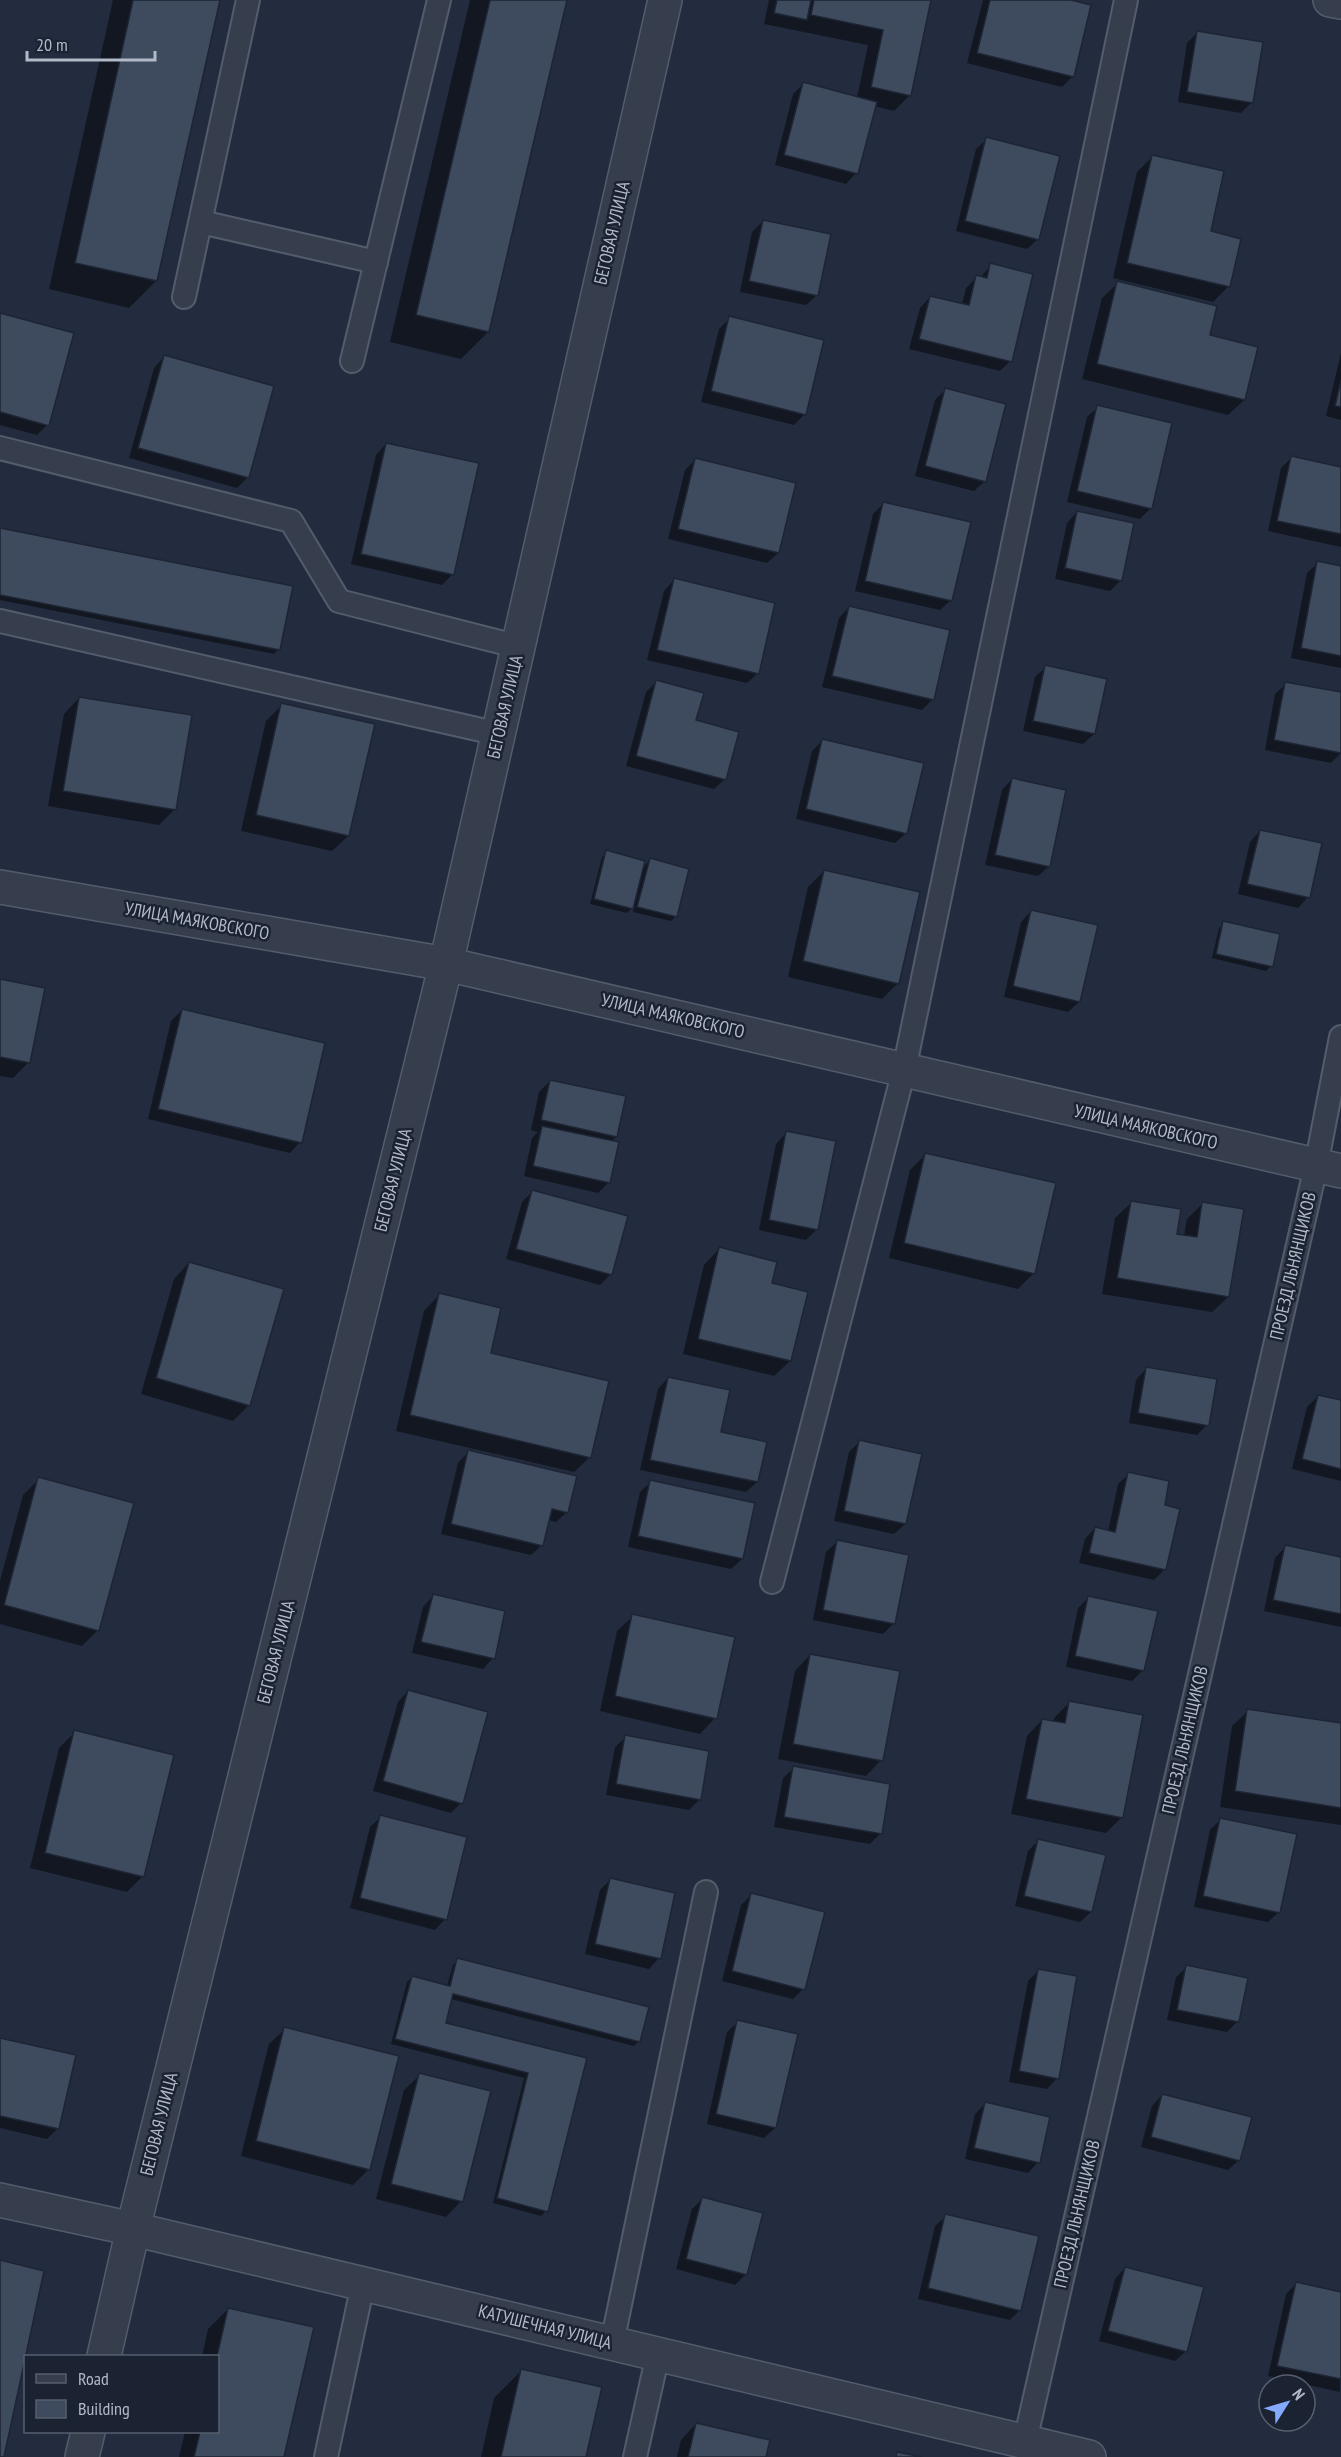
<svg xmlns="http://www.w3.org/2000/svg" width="1341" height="2457" font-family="'PT Sans Narrow',sans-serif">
  <rect width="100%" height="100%" fill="#222c3e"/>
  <g fill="#0007">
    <polygon points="113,0 218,0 156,281 129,308 49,289"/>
    <polygon points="470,0 566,0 488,332 461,359 390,342"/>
    <polygon points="769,0 930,0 910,95 894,111 874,106 856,173 846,184 775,165 793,94 803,84 857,98 868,45 764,24"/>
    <polygon points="983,0 1065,0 1073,76 1062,87 967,63"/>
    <polygon points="1198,32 1252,102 1241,113 1178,102 1187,43"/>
    <polygon points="987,139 1038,239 1027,249 956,231 976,149"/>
    <polygon points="1153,156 1209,233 1229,286 1213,302 1113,278 1137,172"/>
    <polygon points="763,221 817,295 806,305 740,292 752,232"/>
    <polygon points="991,265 1010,361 1000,371 909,349 920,308 930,297 962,305 966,288 977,277 980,278"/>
    <polygon points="1118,283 1208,336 1244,400 1228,415 1082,379 1102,298"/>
    <polygon points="0,315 47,425 37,435 0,425"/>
    <polygon points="730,318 822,341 804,415 794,425 701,402 719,329"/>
    <polygon points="1341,353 1341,420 1326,416"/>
    <polygon points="164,357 248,477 237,488 129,458 154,368"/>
    <polygon points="945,390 985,481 974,491 915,476 935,400"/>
    <polygon points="1098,407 1151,508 1140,519 1067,502 1087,417"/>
    <polygon points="386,444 477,464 452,575 442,585 351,564 376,455"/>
    <polygon points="1291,458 1341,468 1341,547 1268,531 1281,468"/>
    <polygon points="695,460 778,553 767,563 668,539 685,470"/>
    <polygon points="883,504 951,600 940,610 855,591 873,514"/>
    <polygon points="1077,512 1121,580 1110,591 1055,579 1067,523"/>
    <polygon points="0,530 279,649 274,654 0,600"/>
    <polygon points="1318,563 1341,567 1341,668 1291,658 1307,573"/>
    <polygon points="674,580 758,673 747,683 647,660 664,591"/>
    <polygon points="849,607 949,631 932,700 922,710 822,687 839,618"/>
    <polygon points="1046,667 1094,734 1083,744 1023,731 1035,677"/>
    <polygon points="656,682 695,721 725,779 714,789 626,766 646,692"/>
    <polygon points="1286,684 1341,694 1341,753 1331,763 1265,750 1275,694"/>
    <polygon points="79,698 175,809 159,825 48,806 64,714"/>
    <polygon points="282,705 348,836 332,851 241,831 266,721"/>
    <polygon points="823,740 906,833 895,843 796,819 812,751"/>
    <polygon points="1012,779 1049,866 1038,876 985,865 1002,790"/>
    <polygon points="1260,831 1308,897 1298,908 1238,894 1250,842"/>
    <polygon points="607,852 642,869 650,860 676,916 671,921 633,912 635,905 627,913 590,904 602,857"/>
    <polygon points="824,871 898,983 882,999 788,977 808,887"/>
    <polygon points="1031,911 1096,927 1079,1002 1068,1012 1004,997 1021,922"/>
    <polygon points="1224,923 1271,966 1266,971 1212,958 1219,928"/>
    <polygon points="0,980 28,1063 13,1078 0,1076"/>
    <polygon points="182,1010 300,1142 290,1153 148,1119 171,1021"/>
    <polygon points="550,1081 616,1137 611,1142 609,1182 598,1193 524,1176 532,1138 538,1132 531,1130 539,1092"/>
    <polygon points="786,1133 817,1229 806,1240 759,1230 776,1144"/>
    <polygon points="926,1154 1034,1273 1018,1289 889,1258 910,1170"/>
    <polygon points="533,1191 611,1274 600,1285 506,1259 522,1202"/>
    <polygon points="1131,1203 1176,1235 1184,1236 1187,1219 1202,1204 1228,1297 1212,1312 1102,1294 1115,1218"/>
    <polygon points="719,1249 770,1284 790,1361 774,1376 683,1354 704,1265"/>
    <polygon points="189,1263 249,1405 233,1421 141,1394 174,1279"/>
    <polygon points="439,1295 489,1354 590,1457 574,1472 396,1431 424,1311"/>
    <polygon points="1146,1369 1207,1425 1197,1435 1129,1423 1136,1380"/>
    <polygon points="668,1378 720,1433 757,1482 746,1492 640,1470 658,1389"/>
    <polygon points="1318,1396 1341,1402 1341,1481 1292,1469 1307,1407"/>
    <polygon points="859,1442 905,1524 894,1534 834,1521 849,1452"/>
    <polygon points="468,1452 567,1512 556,1522 548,1520 542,1545 531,1555 441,1534 458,1463"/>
    <polygon points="1129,1474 1163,1506 1165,1569 1154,1580 1079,1563 1085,1539 1095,1528 1108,1532 1118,1484"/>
    <polygon points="39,1479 98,1630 82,1646 0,1624 0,1581 23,1495"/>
    <polygon points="651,1482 742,1559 731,1569 628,1547 640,1492"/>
    <polygon points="837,1542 894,1623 883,1634 813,1620 826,1552"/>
    <polygon points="1285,1547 1341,1571 1341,1627 1264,1611 1275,1558"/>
    <polygon points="433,1596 493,1658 483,1669 412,1653 423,1607"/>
    <polygon points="1089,1597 1143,1670 1132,1681 1066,1667 1078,1608"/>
    <polygon points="633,1616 715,1718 700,1734 600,1711 617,1631"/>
    <polygon points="810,1655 881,1760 866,1776 778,1759 795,1671"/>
    <polygon points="408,1691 461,1803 451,1813 373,1791 398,1702"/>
    <polygon points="1070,1702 1122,1817 1106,1833 1011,1814 1027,1736 1042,1720 1053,1722 1054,1718"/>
    <polygon points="1248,1711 1341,1725 1341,1825 1220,1807 1232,1726"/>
    <polygon points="75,1732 143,1876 127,1892 30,1868 59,1748"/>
    <polygon points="626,1737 708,1752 699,1800 689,1810 606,1795 615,1747"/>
    <polygon points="794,1768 889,1786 880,1834 870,1844 774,1827 783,1778"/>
    <polygon points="381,1817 445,1919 435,1930 350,1908 370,1827"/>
    <polygon points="1221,1819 1279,1912 1268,1922 1194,1907 1210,1830"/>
    <polygon points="1039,1840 1091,1912 1080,1922 1015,1906 1028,1851"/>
    <polygon points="610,1880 659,1958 649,1969 585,1954 600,1890"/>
    <polygon points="751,1895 803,1989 793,1999 722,1981 741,1905"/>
    <polygon points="458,1960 639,2041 634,2046 451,1999 444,2024 585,2060 546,2211 541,2216 493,2203 524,2078 391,2044 407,1982 412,1977 447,1986 453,1965"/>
    <polygon points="1187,1967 1238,2021 1227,2032 1167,2020 1176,1977"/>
    <polygon points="1039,1970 1057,2078 1047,2089 1009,2082 1028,1981"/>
    <polygon points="738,2022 796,2035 775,2128 764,2138 707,2124 727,2032"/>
    <polygon points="285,2029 369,2169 353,2185 241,2156 269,2044"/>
    <polygon points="0,2040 58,2128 47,2139 0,2128"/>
    <polygon points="420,2075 461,2201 446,2217 376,2199 404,2090"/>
    <polygon points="1162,2095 1239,2160 1228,2170 1141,2147 1152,2106"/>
    <polygon points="985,2104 1038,2162 1028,2173 965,2159 975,2114"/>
    <polygon points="702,2199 746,2274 735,2285 676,2269 692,2209"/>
    <polygon points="946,2216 1020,2310 1010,2320 918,2299 935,2226"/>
    <polygon points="1125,2268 1186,2351 1175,2361 1099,2341 1115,2279"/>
    <polygon points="1296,2284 1341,2293 1340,2392 1268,2376 1286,2294"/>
    <polygon points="228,2309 283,2457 179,2457 185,2432 218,2432 218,2356 202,2356 208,2329"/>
    <polygon points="521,2371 585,2457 481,2457 494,2398"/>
    <polygon points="696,2424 764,2457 677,2457 681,2440"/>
  </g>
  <g fill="#3e4a5d" stroke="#1d2535" stroke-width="1.5">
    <polygon points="133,0 220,0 157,281 75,263"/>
    <polygon points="490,0 567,0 489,332 416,315"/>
    <polygon points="777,0 811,0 807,20 774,13"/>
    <polygon points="814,0 931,0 911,96 871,87 883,30 811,15"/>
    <polygon points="990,0 1071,0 1091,5 1074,77 977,53"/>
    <polygon points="1197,31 1263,42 1253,103 1187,92"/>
    <polygon points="803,82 877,102 858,174 784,155"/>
    <polygon points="986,137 1060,156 1039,240 965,221"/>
    <polygon points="1152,155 1224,171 1211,231 1241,239 1230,287 1127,263"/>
    <polygon points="763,220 831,234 818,296 749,281"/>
    <polygon points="990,263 1033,274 1012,362 919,339 930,296 969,305 976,275 987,278"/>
    <polygon points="1117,281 1217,306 1210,335 1258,347 1245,400 1097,364"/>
    <polygon points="0,313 74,333 49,426 0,412"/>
    <polygon points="729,316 824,340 806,415 711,391"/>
    <polygon points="164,355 274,386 249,478 138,448"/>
    <polygon points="1341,380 1341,407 1335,406"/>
    <polygon points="945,388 1006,404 986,482 925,466"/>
    <polygon points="1097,405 1172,423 1152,509 1077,491"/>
    <polygon points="386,443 479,463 454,575 361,554"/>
    <polygon points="1291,456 1341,467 1341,534 1277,521"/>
    <polygon points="695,458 796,483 779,553 678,529"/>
    <polygon points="883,502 971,522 952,601 865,581"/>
    <polygon points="1077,511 1134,523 1122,581 1065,568"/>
    <polygon points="0,528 293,586 280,650 0,595"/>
    <polygon points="1317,561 1341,566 1341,656 1301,648"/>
    <polygon points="674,578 775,603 759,674 657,650"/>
    <polygon points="849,606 950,630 934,700 832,676"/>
    <polygon points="1045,665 1107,679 1095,734 1033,721"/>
    <polygon points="656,680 704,693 696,720 739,732 726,780 636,756"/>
    <polygon points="1285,682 1341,692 1341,753 1274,740"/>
    <polygon points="79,697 192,715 176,810 63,791"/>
    <polygon points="281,703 375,724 349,836 256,815"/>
    <polygon points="822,739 924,763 907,834 806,809"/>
    <polygon points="1012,778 1066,790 1050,867 995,855"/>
    <polygon points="1260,830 1322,843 1310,898 1247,884"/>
    <polygon points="606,850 645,861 633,909 594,899"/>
    <polygon points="650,858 689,869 677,917 637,907"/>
    <polygon points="824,870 920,892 899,984 803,961"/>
    <polygon points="1031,910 1098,925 1080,1002 1013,986"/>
    <polygon points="1223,921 1280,934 1273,967 1216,954"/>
    <polygon points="0,979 45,988 30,1063 0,1057"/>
    <polygon points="182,1009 325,1043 302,1143 158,1109"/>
    <polygon points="550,1080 626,1096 617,1137 541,1120"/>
    <polygon points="542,1126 619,1142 610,1183 533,1166"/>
    <polygon points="786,1131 836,1141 818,1230 769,1220"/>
    <polygon points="925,1153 1056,1183 1035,1274 904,1243"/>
    <polygon points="532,1190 628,1216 612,1275 516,1249"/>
    <polygon points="1131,1201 1181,1209 1177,1234 1197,1237 1202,1202 1244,1209 1229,1297 1117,1278"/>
    <polygon points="719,1247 777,1262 772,1283 808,1292 791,1361 698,1339"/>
    <polygon points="189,1262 284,1289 250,1406 156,1378"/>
    <polygon points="439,1293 501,1308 491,1353 609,1381 591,1458 410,1415"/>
    <polygon points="1146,1367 1217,1379 1209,1426 1138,1413"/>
    <polygon points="668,1377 730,1390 721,1432 767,1442 758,1482 650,1460"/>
    <polygon points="1318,1395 1341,1400 1341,1469 1302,1459"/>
    <polygon points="859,1440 922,1454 906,1524 844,1511"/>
    <polygon points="468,1450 577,1476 568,1513 552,1509 543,1546 451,1524"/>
    <polygon points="1128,1472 1169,1481 1165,1505 1180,1509 1166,1570 1089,1553 1095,1527 1115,1532"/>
    <polygon points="38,1477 134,1503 99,1631 4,1605"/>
    <polygon points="650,1480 755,1503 743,1559 638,1536"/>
    <polygon points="837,1540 909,1555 895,1624 823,1610"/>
    <polygon points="1285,1545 1341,1557 1341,1614 1273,1600"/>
    <polygon points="433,1594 505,1611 495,1659 421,1642"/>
    <polygon points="1088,1596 1158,1611 1144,1671 1075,1656"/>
    <polygon points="632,1614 735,1637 717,1719 615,1696"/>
    <polygon points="810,1654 900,1671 883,1761 793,1744"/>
    <polygon points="408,1690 488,1712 463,1804 383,1781"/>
    <polygon points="1069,1701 1143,1715 1123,1818 1026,1799 1042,1719 1065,1723"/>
    <polygon points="1247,1709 1341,1723 1341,1808 1235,1791"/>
    <polygon points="74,1730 174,1755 144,1877 45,1853"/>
    <polygon points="625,1735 709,1751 701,1800 616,1784"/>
    <polygon points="793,1766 890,1784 882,1834 784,1817"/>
    <polygon points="380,1815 467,1837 447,1920 360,1898"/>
    <polygon points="1220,1818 1297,1834 1280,1913 1203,1896"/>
    <polygon points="1038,1839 1106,1855 1092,1912 1024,1896"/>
    <polygon points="610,1878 675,1893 661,1959 595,1944"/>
    <polygon points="751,1893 825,1912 805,1990 732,1971"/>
    <polygon points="457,1958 649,2007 640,2042 453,1994 446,2023 587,2058 548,2212 497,2198 528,2073 395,2039 412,1976 450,1986"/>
    <polygon points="1186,1965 1248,1978 1239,2022 1177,2010"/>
    <polygon points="1038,1969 1077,1976 1059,2079 1019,2071"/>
    <polygon points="737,2020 798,2034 776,2128 716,2114"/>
    <polygon points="284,2027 399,2056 370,2170 256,2141"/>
    <polygon points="0,2038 76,2055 59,2129 0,2116"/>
    <polygon points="419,2073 491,2091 463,2202 391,2184"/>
    <polygon points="1162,2094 1252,2117 1240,2161 1151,2137"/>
    <polygon points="985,2102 1050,2117 1040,2163 974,2148"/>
    <polygon points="702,2197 763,2213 747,2275 686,2259"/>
    <polygon points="945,2214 1039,2236 1021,2311 928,2288"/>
    <polygon points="0,2260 44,2271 4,2457 0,2457"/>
    <polygon points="1125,2267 1204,2287 1187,2352 1108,2331"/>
    <polygon points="1296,2282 1341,2292 1341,2379 1277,2366"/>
    <polygon points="228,2308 314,2327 284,2457 194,2457 200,2432 218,2432 217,2356"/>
    <polygon points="521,2369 602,2387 586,2457 501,2457"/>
    <polygon points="696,2423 770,2440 766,2457 688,2457"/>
    <polygon points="897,2452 922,2457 896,2457"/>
  </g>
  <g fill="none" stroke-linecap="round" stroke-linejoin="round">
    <g stroke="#545c6c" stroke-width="26">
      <g id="service">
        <polyline points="201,222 376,262"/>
        <polyline points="184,297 248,0"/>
        <polyline points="352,361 439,0"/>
        <polyline points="0,448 291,521 339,601 519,647"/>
        <polyline points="0,621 499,734"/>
        <polyline points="772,1582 904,1070 1126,0"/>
        <polyline points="612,2343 706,1892"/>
        <polyline points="1025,2441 1316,1166 1341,1037"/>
        <polyline points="326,2457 363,2284"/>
        <polyline points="635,2457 658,2354"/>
      </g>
    </g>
    <g stroke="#545c6c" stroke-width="36">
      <g id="minor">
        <polyline points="1330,0 1341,2"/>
        <polyline points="0,887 446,964 1341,1171"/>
        <polyline points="0,2200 133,2229 1089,2457"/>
        <polyline points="104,2356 133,2229 446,964 665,0"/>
        <polyline points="82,2457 88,2432"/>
      </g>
    </g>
    <use href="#service" stroke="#363e4e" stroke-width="22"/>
    <use href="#minor" stroke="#363e4e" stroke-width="33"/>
  </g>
  <g text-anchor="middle" stroke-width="5" stroke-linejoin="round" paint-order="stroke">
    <g font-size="18" fill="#b2b9c9" stroke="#1b2333">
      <text transform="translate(612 233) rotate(-77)" y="6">БЕГОВАЯ УЛИЦА</text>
      <text transform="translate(505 707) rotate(-77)" y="6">БЕГОВАЯ УЛИЦА</text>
      <text transform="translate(197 921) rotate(10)" y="6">УЛИЦА МАЯКОВСКОГО</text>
      <text transform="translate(673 1016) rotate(13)" y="6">УЛИЦА МАЯКОВСКОГО</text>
      <text transform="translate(1146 1127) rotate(13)" y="6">УЛИЦА МАЯКОВСКОГО</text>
      <text transform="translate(393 1180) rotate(-76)" y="6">БЕГОВАЯ УЛИЦА</text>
      <text transform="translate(1293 1266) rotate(-77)" y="6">ПРОЕЗД ЛЬНЯНЩИКОВ</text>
      <text transform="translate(276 1652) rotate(-76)" y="6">БЕГОВАЯ УЛИЦА</text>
      <text transform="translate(1185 1740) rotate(-77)" y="6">ПРОЕЗД ЛЬНЯНЩИКОВ</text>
      <text transform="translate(159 2124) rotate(-76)" y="6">БЕГОВАЯ УЛИЦА</text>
      <text transform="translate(1077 2214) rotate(-77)" y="6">ПРОЕЗД ЛЬНЯНЩИКОВ</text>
      <text transform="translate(545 2327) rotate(14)" y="6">КАТУШЕЧНАЯ УЛИЦА</text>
    </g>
  </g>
  <rect x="24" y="2355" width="195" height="78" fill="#1b2333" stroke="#575f6f" stroke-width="1.5"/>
  <rect x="36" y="2374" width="30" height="9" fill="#363e4e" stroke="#575f6f" stroke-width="1.5"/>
  <text x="78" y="2385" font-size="18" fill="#b2b9c9">Road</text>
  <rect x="36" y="2400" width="30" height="18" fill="#3e4a5d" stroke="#575f6f" stroke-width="1.5"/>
  <text x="78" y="2415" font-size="18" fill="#b2b9c9">Building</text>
  <g transform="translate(1287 2403) rotate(53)"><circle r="28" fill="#1b2333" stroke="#575f6f" stroke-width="1.5"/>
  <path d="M0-4.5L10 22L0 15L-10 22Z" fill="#83aafd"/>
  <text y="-9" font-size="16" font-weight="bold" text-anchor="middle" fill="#b2b9c9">N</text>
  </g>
  <path d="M27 51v9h128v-9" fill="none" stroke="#b2b9c9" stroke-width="3"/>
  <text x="36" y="51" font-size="18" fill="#b2b9c9" stroke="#1b2333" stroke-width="4.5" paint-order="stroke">20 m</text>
</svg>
